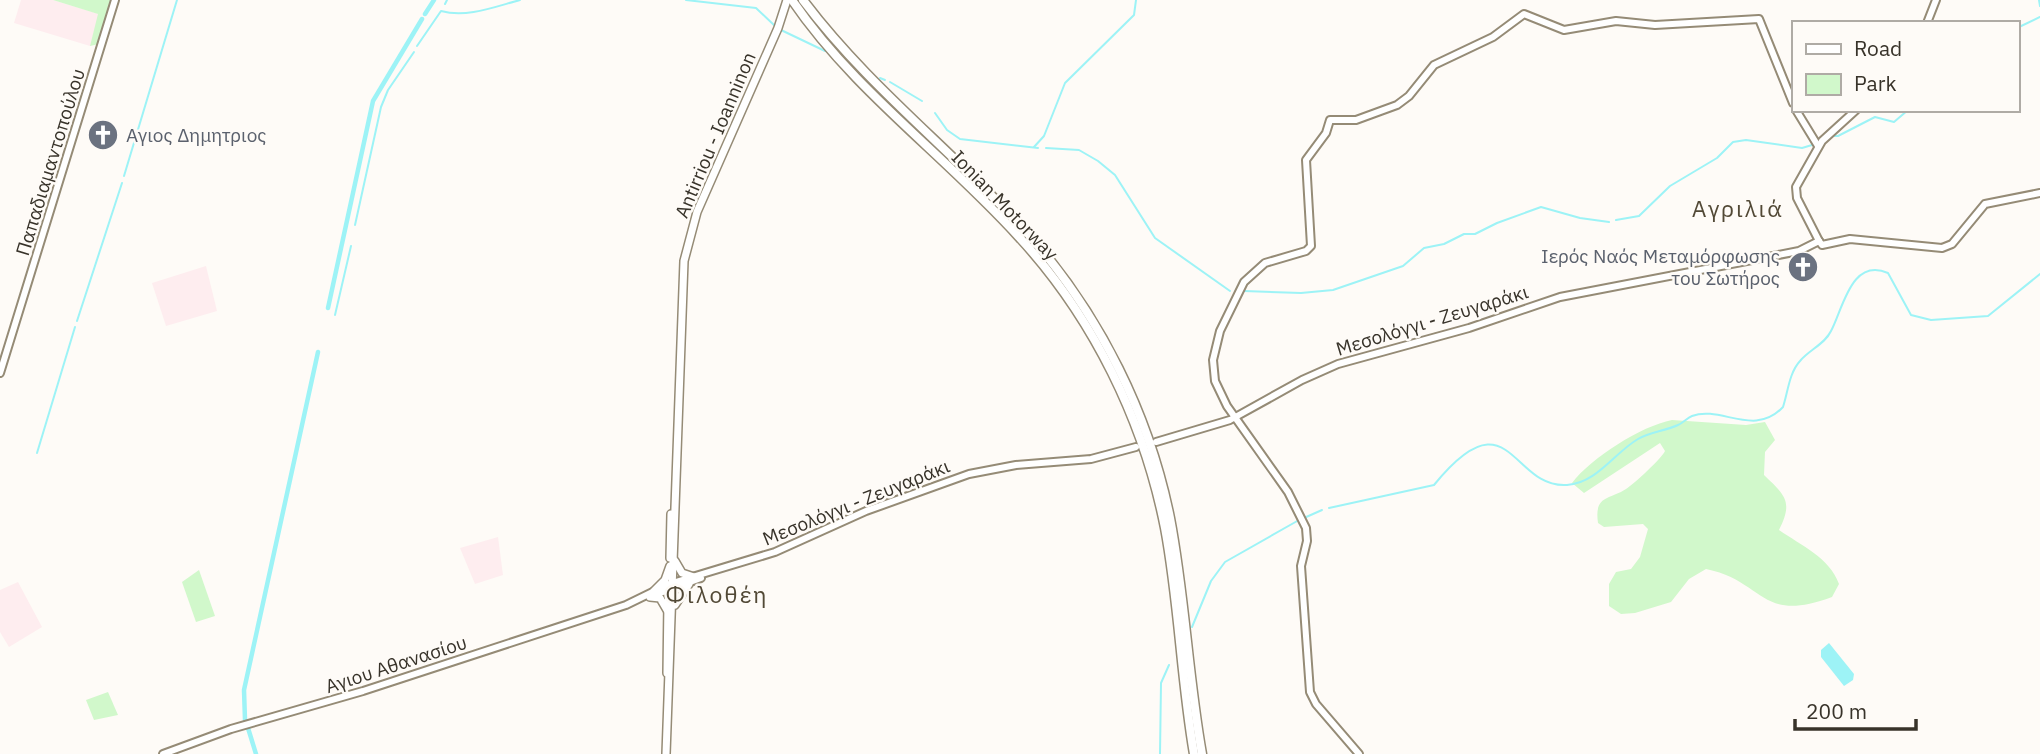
<svg xmlns="http://www.w3.org/2000/svg" width="2040" height="754" font-family="'IBM Plex Sans',sans-serif">
  <rect width="100%" height="100%" fill="#fefbf7"/>
  <g fill="#feedef">
    <polygon points="21,0 53,0 99,14 90,46 14,23"/>
    <polygon points="206,266 217,311 166,326 152,283"/>
    <polygon points="498,537 503,575 475,584 460,548"/>
    <polygon points="18,582 42,627 9,647 0,632 0,590"/>
  </g>
  <g fill="#d1f8cb">
    <polygon points="53,0 112,0 99,44 90,46 98,14"/>
    <path d="M1672 420 1746 425 1765 422 1775 440 1765 452 1764 475C1786 496 1793 502 1779 530 1802 546 1829 557 1839 584L1832 597C1759 624 1765 581 1706 569L1689 579 1671 602 1635 613 1621 614 1609 606V584L1616 572 1631 569 1640 557 1648 529 1643 524 1604 527 1598 523C1594 495 1609 500 1626 489 1635 483 1661 459 1665 451L1660 443 1584 493 1572 483C1591 458 1641 426 1672 420Z"/>
    <polygon points="199,570 215,616 196,622 182,582"/>
    <polygon points="108,692 118,715 94,720 86,700"/>
  </g>
  <polygon fill="#9df3f6" points="1829,643 1854,674 1853,680 1844,686 1821,657 1821,650"/>
  <g fill="none" stroke-linecap="round" stroke-linejoin="round">
    <g stroke="#9df3f6" stroke-width="2">
      <polyline points="686,0 756,8 775,26"/>
      <polyline points="2039,0 2040,6"/>
      <polyline points="445,4 447,0"/>
      <polyline points="2017,28 2040,17"/>
      <polyline points="781,30 825,51"/>
      <path d="M417 46 441 11C467 18 494 7 520 0"/>
      <polyline points="880,78 885,80"/>
      <polyline points="890,82 922,101"/>
      <polyline points="935,113 947,130 960,139 1038,148"/>
      <polyline points="1833,136 1838,136 1875,117 1894,122 1908,110"/>
      <polyline points="1034,147 1044,136 1065,83 1134,15 1136,0"/>
      <polyline points="1046,148 1079,150 1098,161 1115,175 1155,238 1230,291"/>
      <polyline points="124,176 177,0"/>
      <polyline points="1616,220 1639,216 1670,186 1717,158 1733,142 1746,140 1802,148 1812,145"/>
      <polyline points="355,225 381,107 388,90 414,52"/>
      <polyline points="1244,291 1301,293 1333,290 1403,266 1424,248 1444,244 1464,234 1475,234 1497,223 1541,207 1580,218 1609,222"/>
      <polyline points="335,315 351,246"/>
      <polyline points="77,321 122,183"/>
      <polyline points="37,453 75,327"/>
      <path d="M1329 508 1434 485C1510 392 1511 489 1567 485 1597 483 1614 453 1638 439 1650 432 1665 431 1678 425 1683 423 1687 418 1692 416 1721 405 1754 438 1783 407 1788 392 1789 373 1800 361 1809 350 1825 344 1831 331 1843 309 1851 257 1888 273L1911 315 1931 320 1988 316 2040 274"/>
      <polyline points="1304,518 1322,510"/>
      <polyline points="1192,627 1211,581 1225,562 1299,520"/>
      <polyline points="1160,754 1161,683 1169,665"/>
    </g>
    <g stroke="#9df3f6" stroke-width="4.5">
      <polyline points="425,14 434,0"/>
      <polyline points="328,308 373,101 422,19"/>
      <polyline points="245,720 244,690 318,352"/>
      <polyline points="248,728 256,754"/>
    </g>
    <g stroke="#958b76" stroke-width="10">
      <g id="secondary">
        <polyline points="1927,23 1936,0"/>
        <polyline points="1796,110 1818,146"/>
        <polyline points="1819,241 1822,245 1850,239 1942,248 1952,244 1985,204 2040,193"/>
        <polyline points="1819,241 1797,198 1796,187 1822,141 1856,110"/>
        <polyline points="0,373 115,0"/>
        <polyline points="1156,442 1230,420 1302,380 1338,364 1469,328 1560,297 1799,251 1819,241"/>
        <polyline points="652,596 701,578"/>
        <polyline points="163,754 231,729 363,691 626,605 669,584 775,552 866,511 969,474 1016,465 1091,459 1136,447"/>
        <polyline points="1359,754 1316,704 1310,692 1301,566 1307,541 1306,528 1288,492 1227,406 1215,381 1213,360 1220,331 1244,282 1265,263 1306,251 1311,246 1306,160 1326,133 1330,120 1356,120 1397,105 1409,96 1434,65 1493,37 1524,14 1564,30 1616,21 1655,25 1759,19 1793,103"/>
      </g>
    </g>
    <g stroke="#958b76" stroke-width="10">
      <g id="primary">
        <polyline points="670,558 671,514"/>
        <polyline points="675,561 682,573 694,577"/>
        <polyline points="654,591 665,580 670,566"/>
        <polyline points="650,597 660,598 667,610"/>
        <polyline points="675,605 689,584"/>
        <polyline points="667,673 668,601"/>
        <polyline points="666,754 684,261 697,212 778,28 787,0"/>
      </g>
    </g>
    <g stroke="#958b76" stroke-width="11">
      <g id="highway">
        <path d="M792 0C854 91 946 156 1019 237 1093 317 1144 421 1165 528 1179 602 1181 679 1194 754"/>
        <path d="M803 0C869 88 957 154 1030 236 1100 316 1149 414 1170 518 1185 596 1188 676 1202 754"/>
      </g>
    </g>
    <use href="#secondary" stroke="#fff" stroke-width="6"/>
    <use href="#primary" stroke="#fff" stroke-width="7"/>
    <use href="#highway" stroke="#fff" stroke-width="8"/>
  </g>
  <defs>
    <g id="church-disc" transform="scale(1.575)"><circle r="9.5" fill="#6b7280" stroke="#fefbf7"/><path d="M-1.2-6h2.4v3.5h3.3v2.4h-3.3V6h-2.4V-.1h-3.3v-2.4h3.3Z" fill="#fff"/></g>
  </defs>
  <g fill-rule="evenodd">
    <use href="#church-disc" x="103" y="135"/>
    <use href="#church-disc" x="1803" y="267"/>
  </g>
  <g text-anchor="middle" stroke-width="5" stroke-linejoin="round" paint-order="stroke">
    <g font-size="19" fill="#5b616d" stroke="#fefbf7" text-anchor="start">
      <text x="126" y="142">Αγιος Δημητριος</text>
      <text x="1780" y="263" text-anchor="end">Ιερός Ναός Μεταμόρφωσης<tspan x="1780" dy="22">του Σωτήρος</tspan></text>
    </g>
    <g font-size="19" fill="#38332a" stroke="#fefbf7">
      <text transform="translate(715 135) rotate(-67)" y="7">Antirriou - Ioanninon</text>
      <text transform="translate(50 162) rotate(-73)" y="7">Παπαδιαμαντοπούλου</text>
      <text transform="translate(1005 205) rotate(46)" y="7">Ionian Motorway</text>
      <text transform="translate(1432 320) rotate(-17)" y="7">Μεσολόγγι - Ζευγαράκι</text>
      <text transform="translate(856 502) rotate(-22)" y="7">Μεσολόγγι - Ζευγαράκι</text>
      <text transform="translate(396 664) rotate(-18)" y="7">Αγιου Αθανασίου</text>
    </g>
    <g font-size="23" letter-spacing="2" fill="#524936" stroke="#fefbf7">
      <text x="1738" y="217">Αγριλιά</text>
      <text x="717" y="603">Φιλοθέη</text>
    </g>
  </g>
  <rect x="1792" y="21" width="228" height="91" fill="#fefbf7" stroke="#afaba5" stroke-width="2"/>
  <rect x="1806" y="44" width="35" height="10" fill="#ffffff" stroke="#afaba5" stroke-width="2"/>
  <text x="1854" y="56" font-size="21" fill="#38332a">Road</text>
  <rect x="1806" y="74" width="35" height="21" fill="#d1f8cb" stroke="#afaba5" stroke-width="2"/>
  <text x="1854" y="91" font-size="21" fill="#38332a">Park</text>
  <path d="M1795 719v10h121v-10" fill="none" stroke="#38332a" stroke-width="3.5"/>
  <text x="1806" y="719" font-size="21" fill="#38332a" stroke="#fefbf7" stroke-width="5" paint-order="stroke">200 m</text>
</svg>
